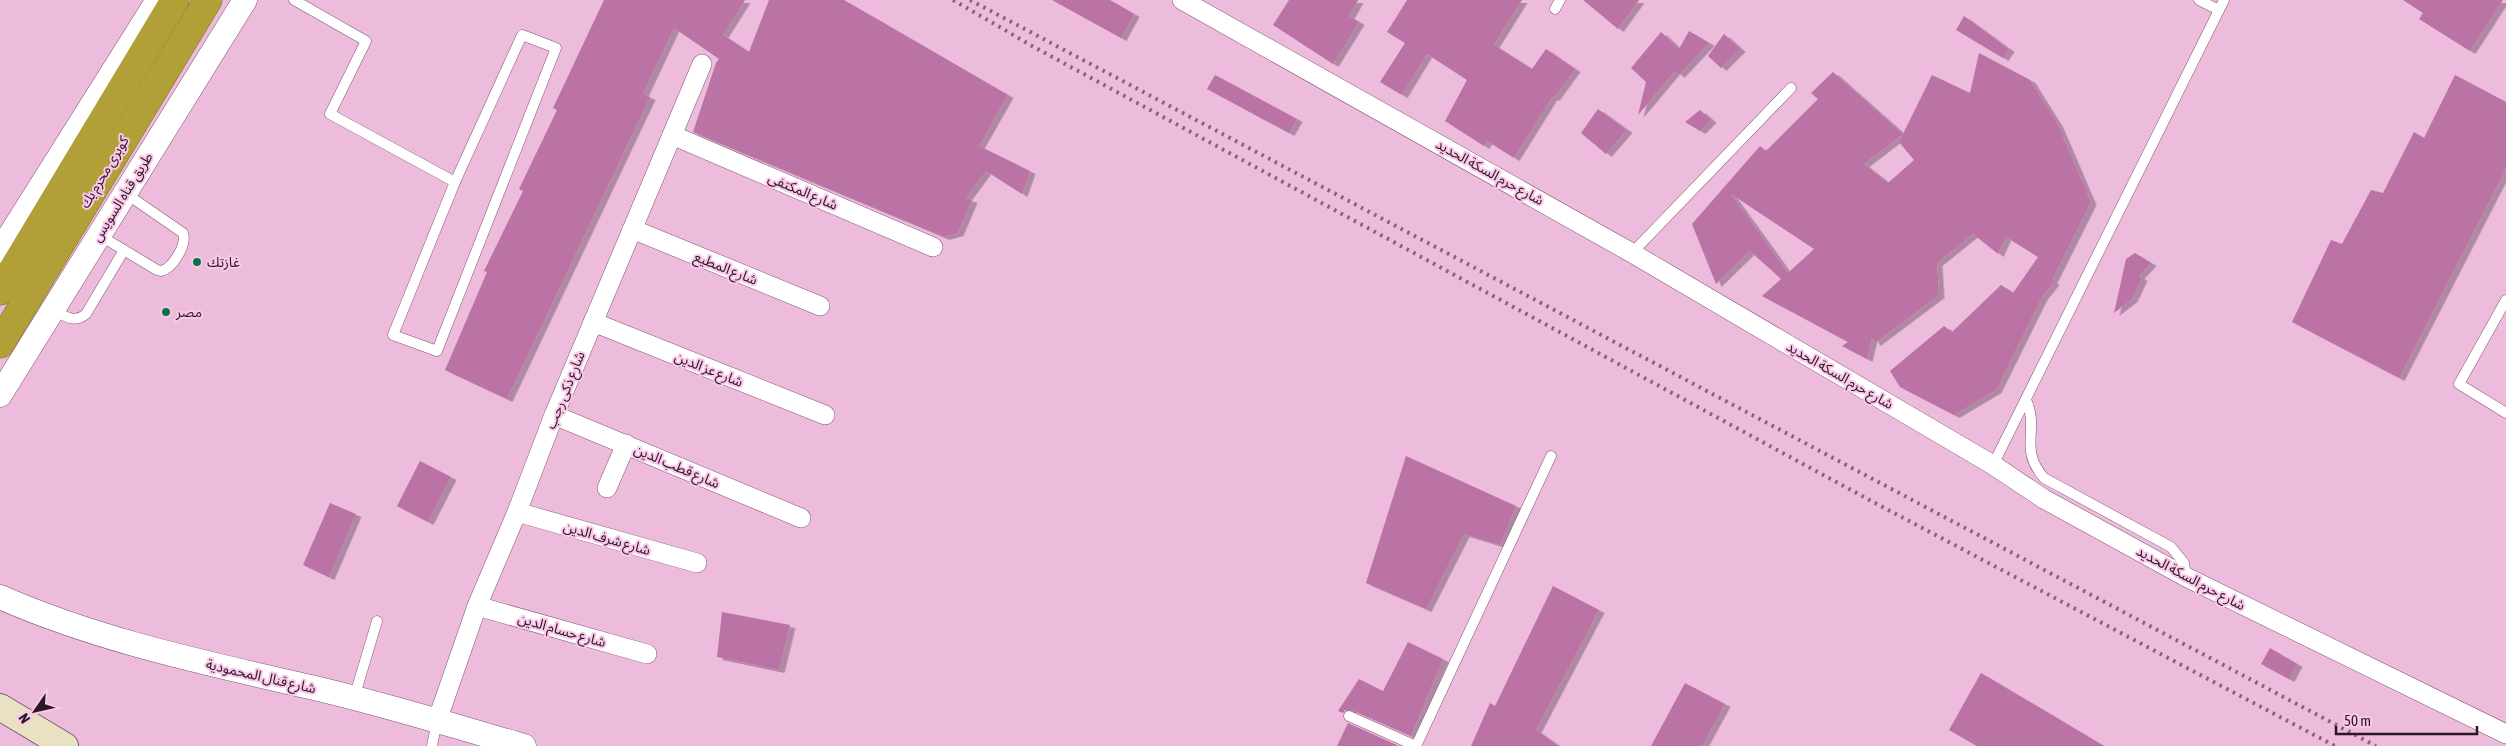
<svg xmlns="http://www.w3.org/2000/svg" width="2506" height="746" font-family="'Asap Condensed','Noto Sans Arabic',sans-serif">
  <defs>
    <filter id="shadow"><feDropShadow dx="5.5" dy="3" stdDeviation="0" flood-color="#0004"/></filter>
  </defs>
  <rect width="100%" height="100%" fill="#edbbdc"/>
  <g fill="#bb72a5" fill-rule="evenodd" filter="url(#shadow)">
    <polygon points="604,0 745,0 723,35 749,52 769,0 844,0 1008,95 979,146 1030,171 1022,194 986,171 966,198 972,200 958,233 944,237 693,132 716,63 719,59 674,28 643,94 650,97 507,399 445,370 487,272 484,271 523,191 519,189 557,110 553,108"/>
    <polygon points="1052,0 1110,0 1134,14 1121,38"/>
    <polygon points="1289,0 1358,0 1349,16 1359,22 1333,64 1273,25"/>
    <polygon points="1407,0 1522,0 1494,45 1532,69 1546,49 1575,69 1554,98 1552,97 1514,158 1487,141 1484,146 1445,121 1467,80 1427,54 1402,95 1380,82 1405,43 1387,32"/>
    <polygon points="1583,0 1639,0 1618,29"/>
    <polygon points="2403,0 2503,0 2470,51 2419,19 2423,13"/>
    <polygon points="1964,16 2009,49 2003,58 1956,30"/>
    <polygon points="1689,31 1709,43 1679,75 1675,71 1638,115 1646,82 1631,68 1661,32 1679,49"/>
    <polygon points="1724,34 1740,49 1721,68 1708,56"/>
    <path d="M1979 53 2030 80 2058 125 2091 202 2052 280 2054 282 2042 297 1996 390 1954 415 1900 387 1890 371 1944 326 1952 332 2001 285 2013 293 2038 257 2006 237 1998 254 1973 234 1937 263 1939 295 1875 343 1872 338 1867 359 1842 346 1848 342 1762 296 1781 279 1750 251 1716 284 1692 224 1760 146 1766 151 1818 99 1811 93 1833 72 1903 134 1932 75 1970 93ZM1903 134 1899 142 1914 160 1888 183 1864 164ZM1731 194 1814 249 1788 273Z"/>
    <polygon points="1215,75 1297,119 1289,133 1207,89"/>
    <polygon points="2455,75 2506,102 2506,169 2399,378 2292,322 2331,240 2342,244 2371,190 2383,193 2414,132 2424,138"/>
    <polygon points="1598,109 1627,130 1606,154 1581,133"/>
    <polygon points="1700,110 1711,120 1700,131 1685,122"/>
    <polygon points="2135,253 2151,263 2139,276 2142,278 2132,299 2114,313 2126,259"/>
    <polygon points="1406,456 1516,506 1500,545 1464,534 1426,609 1366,583"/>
    <polygon points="420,461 451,477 428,522 397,506"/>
    <polygon points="330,503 356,514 329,577 303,565"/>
    <polygon points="1553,586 1599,610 1536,730 1559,746 1471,746 1490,703 1495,706"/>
    <polygon points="722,612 790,625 779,670 717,657"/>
    <polygon points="1408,642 1443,659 1411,736 1352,710 1345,710 1343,713 1338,711 1359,679 1383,691"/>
    <polygon points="2270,648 2297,664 2289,679 2261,664"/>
    <polygon points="1981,673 2104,746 1977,746 1949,730"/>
    <polygon points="1685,683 1725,704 1702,746 1651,746"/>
    <polygon points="1348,723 1399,746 1337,746"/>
  </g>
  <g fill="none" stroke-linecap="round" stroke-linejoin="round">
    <g stroke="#815674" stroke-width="11">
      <g id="service">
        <polyline points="294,0 366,41 330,114 455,182"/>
        <polyline points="2199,0 2219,10"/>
        <polyline points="1555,9 1560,0"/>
        <polygon points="522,35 556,48 437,351 393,335 455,182"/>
        <path d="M99 235 157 270 161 271C173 268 187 245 183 233L125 193"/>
        <polyline points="1632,253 1791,88"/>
        <polyline points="2506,300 2459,384 2506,413"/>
        <path d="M53 309C65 316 74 324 86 314L124 250"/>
        <path d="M2026 400C2040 430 2018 448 2044 478L2171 547 2184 563 2186 577"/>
        <polyline points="1993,465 2224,0"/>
        <polyline points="354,698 377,621"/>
        <polyline points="1349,716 1416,746"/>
        <polyline points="432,746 437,721"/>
        <polyline points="1416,746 1551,456"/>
      </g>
    </g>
    <g stroke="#815674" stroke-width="20">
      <g id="minor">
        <polyline points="1182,0 1632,253 1993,465 2044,499 2186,577 2506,734"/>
        <polyline points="672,135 933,247"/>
        <polyline points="632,229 820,306"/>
        <polyline points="593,322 825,415"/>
        <polyline points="554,415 801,518"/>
        <polyline points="607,488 626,444"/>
        <polyline points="517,512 697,563"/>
        <polyline points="477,606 647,654"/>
        <polyline points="437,721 477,606 517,512 554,415 702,64"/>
      </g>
    </g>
    <g stroke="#815674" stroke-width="25">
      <g id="tertiary">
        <polyline points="0,251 158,0"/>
        <polyline points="0,395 245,0"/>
        <path d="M0 597C105 643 216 665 327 691 393 707 458 727 524 746"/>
      </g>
    </g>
    <g stroke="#815674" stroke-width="28">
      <polyline id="secondary" points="0,707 65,746"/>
    </g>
    <g stroke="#827030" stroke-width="29">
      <g id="motorway">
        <polyline points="0,291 175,0"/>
        <polyline points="0,344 208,0"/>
      </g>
    </g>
    <use href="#service" stroke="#fff" stroke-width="10"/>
    <use href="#minor" stroke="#fff" stroke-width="19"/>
    <use href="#tertiary" stroke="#fff" stroke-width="24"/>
    <use href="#secondary" stroke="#e8e2c3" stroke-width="26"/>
    <use href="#motorway" stroke="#b19f37" stroke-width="28"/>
    <g stroke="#85647a" stroke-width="4" stroke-dasharray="2.5 5" stroke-linecap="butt">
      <polyline points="953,0 1034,47 1875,503 2335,746"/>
      <polyline points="970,0 2376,746"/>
    </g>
  </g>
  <g fill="#0b7148" stroke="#fac8e9" stroke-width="2">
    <circle cx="197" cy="262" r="5"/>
    <circle cx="166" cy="312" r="5"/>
  </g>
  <g text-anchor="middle" stroke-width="4" stroke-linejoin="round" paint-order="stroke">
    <g font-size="14" fill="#2a1824" stroke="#fac8e9">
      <text transform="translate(104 172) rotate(-59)" y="5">كوبرى محرم بك</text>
      <text transform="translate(1490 172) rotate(29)" y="5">شارع حرم السكة الحديد</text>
      <text transform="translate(803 191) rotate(23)" y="5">شارع المكتفى</text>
      <text transform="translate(122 197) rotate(-58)" y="5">طريق قناه السويس</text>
      <text transform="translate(726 268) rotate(22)" y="5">شارع المطيع</text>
      <text transform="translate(709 369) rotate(22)" y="5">شارع عز الدين</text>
      <text transform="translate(1840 375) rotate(30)" y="5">شارع حرم السكة الحديد</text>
      <text transform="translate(565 390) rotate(-68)" y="5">شارع ذكى رجب</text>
      <text transform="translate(677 466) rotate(23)" y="5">شارع قطب الدين</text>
      <text transform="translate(607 538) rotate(16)" y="5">شارع شرف الدين</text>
      <text transform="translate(2191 578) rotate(28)" y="5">شارع حرم السكة الحديد</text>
      <text transform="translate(562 630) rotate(16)" y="5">شارع حسام الدين</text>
      <text transform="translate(261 676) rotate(13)" y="5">شارع قنال المحمودية</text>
    </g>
    <g font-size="14" fill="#2a1824" stroke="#fac8e9" text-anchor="start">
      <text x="207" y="267">غازتك</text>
      <text x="176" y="317">مصر</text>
    </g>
  </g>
  <g transform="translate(35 711) rotate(236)" stroke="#fac8e9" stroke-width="4" paint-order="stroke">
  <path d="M0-4L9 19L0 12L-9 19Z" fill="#2a1824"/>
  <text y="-8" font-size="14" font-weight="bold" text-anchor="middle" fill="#2a1824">N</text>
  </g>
  <path d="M2336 726v8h141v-8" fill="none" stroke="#2a1824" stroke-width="2.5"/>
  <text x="2344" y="726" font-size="15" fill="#2a1824" stroke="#fac8e9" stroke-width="4" paint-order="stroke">50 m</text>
</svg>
